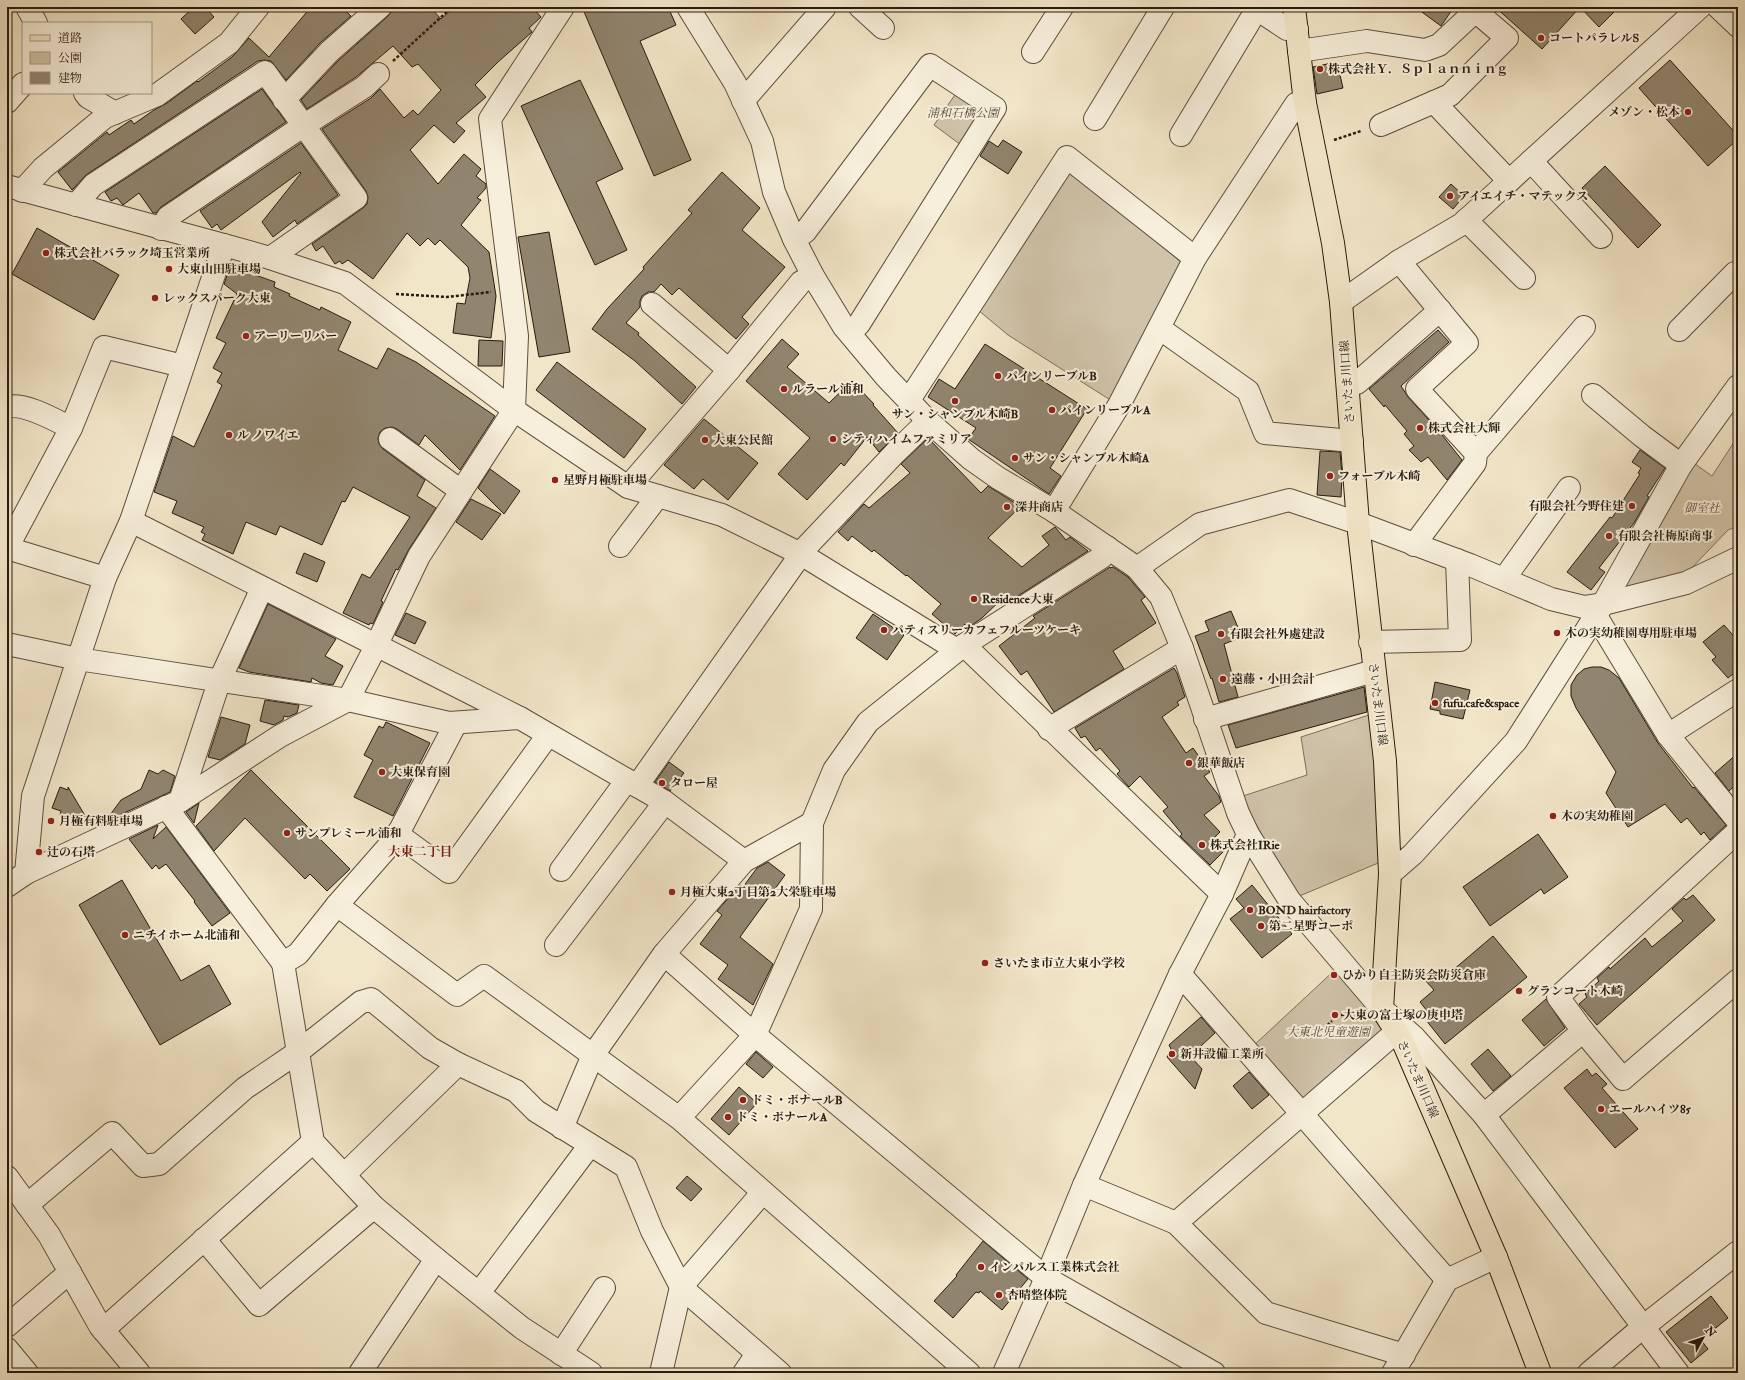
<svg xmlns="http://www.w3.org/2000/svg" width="1745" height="1380" font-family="'IM FELL Double Pica','Noto Serif JP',serif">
  <rect width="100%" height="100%" fill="#f2e6c8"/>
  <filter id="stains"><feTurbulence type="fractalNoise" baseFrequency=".005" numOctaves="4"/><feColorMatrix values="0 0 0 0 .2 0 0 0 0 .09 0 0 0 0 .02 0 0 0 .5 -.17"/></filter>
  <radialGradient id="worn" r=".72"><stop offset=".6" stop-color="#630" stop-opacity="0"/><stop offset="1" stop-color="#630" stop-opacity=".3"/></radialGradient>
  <g fill="#d0c3a9" stroke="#7c6f5c">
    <polygon points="959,89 984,107 961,145 934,125"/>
    <polygon points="1070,170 1182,263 1115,403 1008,335 978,310"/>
    <polygon points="1738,436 1738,526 1728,530 1684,576 1613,597 1691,461 1712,476"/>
    <polygon points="1372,714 1383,861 1297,897 1252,817 1243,796 1307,775 1301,737"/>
    <polygon points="1337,968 1383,1031 1303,1108 1251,1048"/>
  </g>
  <g fill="#91856f" stroke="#281b0f">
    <polygon points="194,7 205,7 214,17 195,34 181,19"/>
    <polygon points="311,7 341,7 351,16 320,43 286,80 271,61 264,60 258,61 86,175 72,190 58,172 107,132 109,135 131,120 134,124 154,110 167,103 197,81 198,82 232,57 249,38 269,57"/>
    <polygon points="392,7 430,7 441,19 454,7 532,7 541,17 529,28 532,32 498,62 475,85 486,97 456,123 465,131 454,143 434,125 410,150 438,184 464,154 481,169 476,176 486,184 486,188 477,198 481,200 461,225 489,252 496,296 491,338 453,333 457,303 465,304 470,278 468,267 440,240 435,245 428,238 420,246 407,233 373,279 348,260 342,264 340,261 335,264 323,246 316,251 312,244 363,208 367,204 368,197 366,191 322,129 371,98 380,89 404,118 413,110 418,115 441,90 418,64 412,67 393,46 356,77 307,109 301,100 338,61 388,16 392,11"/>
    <polygon points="582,7 668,7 676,25 640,41 691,160 654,176"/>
    <polygon points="1415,7 1454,7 1441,26"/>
    <polygon points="1495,7 1619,7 1599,27 1580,7 1542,49"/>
    <polygon points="1670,60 1738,136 1738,139 1708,166 1639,88"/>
    <polygon points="1337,62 1343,88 1317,94 1313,67"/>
    <polygon points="580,80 623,169 596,182 627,250 595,265 521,106"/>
    <polygon points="262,89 286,122 161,207 156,213 153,213 139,193 123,205 117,198 111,201 105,192"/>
    <polygon points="1003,140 1022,152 1008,174 980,156 989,141 998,147"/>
    <polygon points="301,143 338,195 297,224 295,220 273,237 262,222 301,173 300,172 221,230 217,224 212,228 200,211"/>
    <polygon points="1605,166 1661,225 1638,248 1582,188"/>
    <polygon points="722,172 760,208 742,230 785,267 742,317 749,324 736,339 679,288 672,295 661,284 654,292 648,292 642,296 640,301 640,307 626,323 639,333 638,335 696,387 682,404 635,361 592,329 607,309 644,269 643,267 692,213 688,210"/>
    <polygon points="1451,184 1464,196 1453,209 1439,197"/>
    <polygon points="37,228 119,275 94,320 12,274"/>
    <polygon points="549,232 570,352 539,357 518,237"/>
    <polygon points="232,262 246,273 247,272 275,282 274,287 290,294 289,296 320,310 321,307 351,322 338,350 377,369 388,348 416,362 495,416 460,470 425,435 419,445 397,429 392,427 385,428 380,432 378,438 379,444 383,449 425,480 417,496 436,508 409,549 398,570 396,569 381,601 383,602 373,624 370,623 369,625 343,613 362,574 370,578 410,517 353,487 345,502 342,501 322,545 280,526 276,535 246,522 233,554 202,540 205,534 201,532 204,527 172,513 177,501 154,492 173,436 194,447 222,385 217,382 222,373 213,368 226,343 216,338 237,294 224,284"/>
    <polygon points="1438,330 1449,342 1401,386 1408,397 1438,430 1462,460 1447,480 1428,457 1421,462 1409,450 1414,446 1404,434 1407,431 1385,405 1384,407 1369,389"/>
    <polygon points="782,339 799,354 787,367 829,403 852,381 874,404 873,405 898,433 879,452 867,437 844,466 841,463 807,500 778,474 810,438 746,381"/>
    <polygon points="479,340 503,341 502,366 478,366"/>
    <polygon points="985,344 1087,409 1050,468 1061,476 1049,494 968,439 976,428 928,397 939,379 955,389"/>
    <polygon points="557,362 646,429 624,458 536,390"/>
    <polygon points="704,419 758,463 728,500 703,479 694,489 664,465"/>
    <polygon points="928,438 981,493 988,486 1015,503 1020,507 988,538 1022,567 1049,545 1042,536 1055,527 1066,540 1070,537 1088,551 1013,599 1007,594 982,618 968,628 965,624 955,634 932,614 941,604 907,575 906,576 874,550 872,552 852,536 848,541 838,532 864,504 869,508 910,473 901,464"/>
    <polygon points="1640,450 1665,468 1647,496 1649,497 1634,523 1599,568 1605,572 1591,590 1567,572 1610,517 1612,518 1640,474 1638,473 1641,468 1632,462"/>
    <polygon points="1320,451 1340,452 1342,475 1341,497 1317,495"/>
    <polygon points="490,469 520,491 504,514 478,488"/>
    <polygon points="471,499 501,514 482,540 456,522"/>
    <polygon points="304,553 325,562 317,582 296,573"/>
    <polygon points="1110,567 1110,568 1113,567 1128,577 1145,597 1141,600 1156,623 1113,651 1124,669 1054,712 1027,671 1021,675 999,646 1035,618 1033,616"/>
    <polygon points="268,604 336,639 325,656 343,666 333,685 321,683 312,678 311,682 249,672 239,668"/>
    <polygon points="1231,611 1242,637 1224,644 1238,697 1219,702 1212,678 1211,679 1195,636 1209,631 1205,621"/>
    <polygon points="406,613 426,622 415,644 395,635"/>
    <polygon points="873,614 904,635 887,660 856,638"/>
    <polygon points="1724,625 1738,641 1738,670 1728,678 1712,660 1716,657 1703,642"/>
    <polygon points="1592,667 1601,667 1609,670 1619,678 1658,743 1693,788 1694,787 1726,825 1710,840 1704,832 1701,835 1687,818 1681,823 1665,804 1628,827 1606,793 1616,772 1576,708 1571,696 1571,685 1577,675 1584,669"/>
    <polygon points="1174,668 1177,673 1185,697 1177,702 1179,705 1162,717 1186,753 1193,748 1210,772 1204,776 1219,796 1221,802 1204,815 1220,832 1213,839 1224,851 1210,865 1180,836 1182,834 1163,811 1168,807 1140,776 1129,787 1117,774 1120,771 1100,748 1096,751 1085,736 1081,738 1075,728"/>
    <polygon points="1435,682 1470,690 1463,719 1440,714 1440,711 1430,709"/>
    <polygon points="1364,687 1367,712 1236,748 1228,725"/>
    <polygon points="265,700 299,705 297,713 288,717 284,716 283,720 274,725 260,721"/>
    <polygon points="221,717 250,725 245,744 220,760 208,757"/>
    <polygon points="386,722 430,743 393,816 354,797 373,760 364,755 379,726 383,728"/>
    <polygon points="1738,753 1738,783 1729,791 1715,773"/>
    <polygon points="669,762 684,773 670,791 655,782"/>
    <polygon points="149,770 158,774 163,770 175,776 170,792 113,818 110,815 121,800 141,789"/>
    <polygon points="251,770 350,869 327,891 310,874 305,879 245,818 214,851 196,826"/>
    <polygon points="60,787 68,790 68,787 90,824 60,815 61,811 52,808"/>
    <polygon points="199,803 194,823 186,812"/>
    <polygon points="158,825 153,839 166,827 230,913 212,926 194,902 195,901 166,864 159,869 156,865 152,869 129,839"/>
    <polygon points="1538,834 1568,877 1544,894 1541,889 1490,926 1463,887"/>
    <polygon points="768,862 785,875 740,937 773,964 753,1005 718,979 728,965 700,944 722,915 717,911 740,885 743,887 757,868"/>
    <polygon points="122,880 181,981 209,965 231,1004 160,1045 79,905"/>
    <polygon points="1252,885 1292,934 1262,958 1230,919 1244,908 1236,899"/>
    <polygon points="1693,895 1715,920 1597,1025 1579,1004 1587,997 1585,994 1599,981 1597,978 1609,967 1610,969 1645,938 1652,947 1683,921 1672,909 1684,898 1686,900"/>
    <polygon points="1493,936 1527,977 1445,1044 1426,1020 1431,1016 1420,1002 1434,990 1425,980 1440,968 1446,976"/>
    <polygon points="1546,999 1565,1028 1544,1046 1522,1020"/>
    <polygon points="1201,1017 1215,1033 1190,1056 1202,1069 1195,1089 1167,1057 1171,1049 1169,1045"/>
    <polygon points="1488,1049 1511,1076 1493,1091 1471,1064"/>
    <polygon points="756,1052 773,1067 763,1078 746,1064"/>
    <polygon points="1587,1069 1592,1076 1596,1073 1607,1084 1602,1088 1638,1129 1615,1148 1564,1088"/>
    <polygon points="1249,1072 1269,1095 1252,1109 1233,1086"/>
    <polygon points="739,1087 757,1103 729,1135 711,1119"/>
    <polygon points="687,1176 702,1189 691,1201 676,1188"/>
    <polygon points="983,1241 1028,1279 1002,1310 980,1291 979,1293 976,1292 953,1318 934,1301 957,1276 956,1275"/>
    <polygon points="1711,1296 1728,1318 1701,1340 1708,1349 1691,1363 1666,1332"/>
  </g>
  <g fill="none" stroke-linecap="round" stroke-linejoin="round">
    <g stroke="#5a4e3d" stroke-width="24">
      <g id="minor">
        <polyline points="27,7 36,23"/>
        <polyline points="688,7 735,83 762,141 774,192 794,239 813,276 844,327 886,377 928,421 971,459 998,478 1054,511 1137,568 1161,597 1182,648 1238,813 1248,834 1290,901 1382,1009 1414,1037 1484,1115 1678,1373"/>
        <polyline points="860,7 883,28"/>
        <polyline points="1254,7 1287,29 1297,29"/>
        <polyline points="1718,7 1738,26"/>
        <polyline points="1299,51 1367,41 1425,50 1439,45 1469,17 1473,7"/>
        <polyline points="1033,52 1062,7"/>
        <polyline points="85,93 88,97 115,113"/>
        <polyline points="284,100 329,52 380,7"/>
        <polyline points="743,101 825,7"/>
        <polyline points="7,102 23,84"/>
        <polyline points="1434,102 1509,181"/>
        <polyline points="1095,119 1163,7"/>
        <polyline points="1381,125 1450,95 1507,38 1473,9"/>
        <polyline points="1181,135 1257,9"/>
        <polyline points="1531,161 1601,237"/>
        <polyline points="7,186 224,245 270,258 345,283 514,410 628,487 722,515 801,554 957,650"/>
        <polyline points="22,191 43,168 105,117 157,95 229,43 258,7"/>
        <polyline points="76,205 93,185 265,72 356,198 270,258"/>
        <polyline points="1466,220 1524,278"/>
        <polyline points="161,229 168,217 303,126 364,87 378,74"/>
        <polyline points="794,239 805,232 930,65 995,108 859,324 850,333"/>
        <polyline points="1399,261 1467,343 1417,389 1476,453"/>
        <polyline points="1341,302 1399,261 1462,224 1700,7"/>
        <polyline points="652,304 729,370"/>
        <polyline points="1159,328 1248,391 1265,433 1352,441"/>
        <polyline points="1679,330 1735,273 1738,277"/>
        <polyline points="1348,384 1357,383 1440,310"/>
        <polyline points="1593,395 1642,436 1681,465"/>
        <polyline points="909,400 1067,157 1195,258"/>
        <path d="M7 407C24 402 55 420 71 428"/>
        <polyline points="390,439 461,491"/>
        <polyline points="628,487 729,370 801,282 813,276"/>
        <polyline points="1054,511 1119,405 1195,258 1296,104 1305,103"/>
        <polyline points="131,521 520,718"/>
        <polyline points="1414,545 1475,463 1476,453 1584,327"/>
        <polyline points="620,546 658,496"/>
        <polyline points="7,548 71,428 104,347 183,366"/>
        <polyline points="7,548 105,578"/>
        <polyline points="1137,568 1200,524 1289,500 1358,523 1470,565 1551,599 1584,607 1603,604 1686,583 1738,558"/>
        <polyline points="1504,579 1569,488"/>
        <polyline points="1596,616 1668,735 1738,821"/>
        <polyline points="1370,642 1460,640 1457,560"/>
        <polyline points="7,644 78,659 348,700 449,723 520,718 665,802 744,861"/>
        <polyline points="964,645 1222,894"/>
        <polyline points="1205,719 1374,671"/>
        <polyline points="1049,729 1182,648"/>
        <polyline points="1668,735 1738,690"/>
        <polyline points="637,786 806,547 895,453 928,421"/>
        <polyline points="180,801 219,682 262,588"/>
        <polyline points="166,807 283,963 298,954 337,905 387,848 400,830 456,723"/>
        <polyline points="397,834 449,872 548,735"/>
        <polyline points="561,870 627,780"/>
        <polyline points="26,873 33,796 105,578 131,521 224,245"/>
        <polyline points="1390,874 1413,854 1516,741 1603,604 1681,465 1738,386"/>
        <polyline points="7,886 26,873 180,801 280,736 348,700 376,646 419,556 514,410 517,336 490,119 563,7"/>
        <polyline points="337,905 457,995 484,976 679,1118 969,1373"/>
        <polyline points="556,945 665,802"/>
        <polyline points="664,954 755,1035 1046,1278 1214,1373"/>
        <polyline points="283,963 313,1142 374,1207 436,1259 522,1328 591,1373"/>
        <polyline points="1180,974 1447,1280"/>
        <polyline points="1583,1031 1558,997 1738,831"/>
        <polyline points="1484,1115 1583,1031 1623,1079 1738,980"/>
        <polyline points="679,1118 755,1035 811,909 812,823 834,770 868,722 964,645 1102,557 1107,547"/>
        <polyline points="562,1128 593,1055 664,954 744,861 812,823"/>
        <polyline points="344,1175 458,1064"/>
        <polyline points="7,1177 49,1235 100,1326 139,1373"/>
        <polyline points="1084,1185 1176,1223 1266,1313 1404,1355"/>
        <polyline points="27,1205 112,1133 143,1166 159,1164 245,1088 298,1052 361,1002 371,999 430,1048 458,1064 516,1091 536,1111 626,1167 652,1231 681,1287 780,1373"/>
        <polyline points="1176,1223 1396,1032"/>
        <polyline points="204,1239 259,1305 374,1207"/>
        <polyline points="479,1293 590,1145"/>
        <polyline points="7,1326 70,1272"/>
        <polyline points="103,1330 313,1142"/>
        <polyline points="7,1349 27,1373"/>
        <polyline points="561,1354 604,1288"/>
        <polyline points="360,1373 436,1259"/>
        <polyline points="661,1373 681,1287 763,1192"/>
        <polyline points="744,1373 757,1354"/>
        <polyline points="1004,1373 1046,1278 1084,1185 1180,974 1222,894 1248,834"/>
        <polyline points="1393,1373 1447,1280 1496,1257"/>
        <polyline points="1589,1373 1643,1327 1738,1252"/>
      </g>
    </g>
    <g stroke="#281b0f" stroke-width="24">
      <polyline id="major" points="1294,7 1305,103 1333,243 1341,302 1358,523 1385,761 1390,874 1382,1009 1403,1042 1496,1257 1540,1373"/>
    </g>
    <g stroke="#281b0f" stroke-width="2.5" stroke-dasharray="3 2" stroke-linecap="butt">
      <polyline points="393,61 452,7"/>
      <polyline points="1334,140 1361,131"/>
      <polyline points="396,294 447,297 491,292"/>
      <polyline points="1341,1015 1352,1013"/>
      <polyline points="1320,1032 1332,1021"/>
    </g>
    <use href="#minor" stroke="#f7efdb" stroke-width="22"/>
    <use href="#major" stroke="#f2e6c8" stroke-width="22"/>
  </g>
  <g fill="#8f2418" stroke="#f7efdb" stroke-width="1.5">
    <circle cx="1541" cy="38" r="4"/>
    <circle cx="1320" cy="69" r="4"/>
    <circle cx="1688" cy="112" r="4"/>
    <circle cx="1450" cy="196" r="4"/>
    <circle cx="46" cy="253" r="4"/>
    <circle cx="169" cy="269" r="4"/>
    <circle cx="155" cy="298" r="4"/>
    <circle cx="246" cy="336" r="4"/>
    <circle cx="998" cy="376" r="4"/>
    <circle cx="784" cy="389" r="4"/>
    <circle cx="955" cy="401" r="4"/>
    <circle cx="1052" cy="410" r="4"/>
    <circle cx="1420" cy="428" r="4"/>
    <circle cx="229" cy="435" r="4"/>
    <circle cx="833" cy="439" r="4"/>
    <circle cx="705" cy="440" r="4"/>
    <circle cx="1015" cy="458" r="4"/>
    <circle cx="1330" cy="476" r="4"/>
    <circle cx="555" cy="480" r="4"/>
    <circle cx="1632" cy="506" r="4"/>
    <circle cx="1007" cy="507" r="4"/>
    <circle cx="1609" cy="536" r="4"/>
    <circle cx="974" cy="599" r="4"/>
    <circle cx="884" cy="630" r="4"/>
    <circle cx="1557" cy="633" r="4"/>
    <circle cx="1221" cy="634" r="4"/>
    <circle cx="1223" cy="679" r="4"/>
    <circle cx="1435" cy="703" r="4"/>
    <circle cx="1189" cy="763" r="4"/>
    <circle cx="382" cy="772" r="4"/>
    <circle cx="662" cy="783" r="4"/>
    <circle cx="1553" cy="816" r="4"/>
    <circle cx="51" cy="821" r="4"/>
    <circle cx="287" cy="833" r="4"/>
    <circle cx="1202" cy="845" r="4"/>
    <circle cx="39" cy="852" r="4"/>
    <circle cx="672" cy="892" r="4"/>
    <circle cx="1250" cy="910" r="4"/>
    <circle cx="1261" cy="926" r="4"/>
    <circle cx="125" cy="935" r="4"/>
    <circle cx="985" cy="963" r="4"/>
    <circle cx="1334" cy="975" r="4"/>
    <circle cx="1519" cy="991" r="4"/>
    <circle cx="1335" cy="1015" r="4"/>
    <circle cx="1172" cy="1054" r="4"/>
    <circle cx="743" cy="1100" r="4"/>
    <circle cx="1601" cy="1109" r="4"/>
    <circle cx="728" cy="1117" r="4"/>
    <circle cx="981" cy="1267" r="4"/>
    <circle cx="999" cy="1295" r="4"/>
  </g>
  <g text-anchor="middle" stroke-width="4" stroke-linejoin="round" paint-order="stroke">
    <g font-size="12" font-weight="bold" fill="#281b0f" stroke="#f7efdb" text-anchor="start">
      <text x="1549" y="42">コートパラレルS</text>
      <text x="1328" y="73">株式会社Ｙ．Ｓｐｌａｎｎｉｎｇ</text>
      <text x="1680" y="116" text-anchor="end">メゾン・松本</text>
      <text x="1458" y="200">アイエイチ・マテックス</text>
      <text x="54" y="257">株式会社バラック埼玉営業所</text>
      <text x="177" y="273">大東山田駐車場</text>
      <text x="163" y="302">レックスパーク大東</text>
      <text x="254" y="340">アーリーリバー</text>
      <text x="1006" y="380">パインリーブルB</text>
      <text x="792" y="393">ルラール浦和</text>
      <text x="1060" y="414">パインリーブルA</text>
      <text x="955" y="418" text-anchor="middle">サン・シャンブル木崎B</text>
      <text x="1428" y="432">株式会社大輝</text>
      <text x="237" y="439">ル ノワイエ</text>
      <text x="841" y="443">シティハイムファミリア</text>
      <text x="713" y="444">大東公民館</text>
      <text x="1023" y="462">サン・シャンブル木崎A</text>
      <text x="1338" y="480">フォーブル木崎</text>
      <text x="563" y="484">星野月極駐車場</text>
      <text x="1624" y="510" text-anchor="end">有限会社今野住建</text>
      <text x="1015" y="511">深井商店</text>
      <text x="1617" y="540">有限会社梅原商事</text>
      <text x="982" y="603">Residence大東</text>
      <text x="892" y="634">パティスリーカフェフルーツケーキ</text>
      <text x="1565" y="637">木の実幼稚園専用駐車場</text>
      <text x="1229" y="638">有限会社外處建設</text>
      <text x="1231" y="683">遠藤・小田会計</text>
      <text x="1443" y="707">fufu.cafe&amp;space</text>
      <text x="1197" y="767">銀華飯店</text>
      <text x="390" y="776">大東保育園</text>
      <text x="670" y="787">タロー屋</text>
      <text x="1561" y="820">木の実幼稚園</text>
      <text x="59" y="825">月極有料駐車場</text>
      <text x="295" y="837">サンプレミール浦和</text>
      <text x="1210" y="849">株式会社IRie</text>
      <text x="47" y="856">辻の石塔</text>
      <text x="680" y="896">月極大東2丁目第2大栄駐車場</text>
      <text x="1258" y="914">BOND hairfactory</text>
      <text x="1269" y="930">第二星野コーポ</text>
      <text x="133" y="939">ニチイホーム北浦和</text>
      <text x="993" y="967">さいたま市立大東小学校</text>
      <text x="1342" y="979">ひかり自主防災会防災倉庫</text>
      <text x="1527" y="995">グランコート木崎</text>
      <text x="1343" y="1019">大東の富士塚の庚申塔</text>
      <text x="1180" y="1058">新井設備工業所</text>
      <text x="751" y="1104">ドミ・ボナールB</text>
      <text x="1609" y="1113">エールハイツ85</text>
      <text x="736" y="1121">ドミ・ボナールA</text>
      <text x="989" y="1271">インパルス工業株式会社</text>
      <text x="1007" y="1299">杏晴整体院</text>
    </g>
    <g font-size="12" font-style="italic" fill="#5a4d3d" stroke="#f7efdb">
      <text x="963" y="117">浦和石橋公園</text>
      <text x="1702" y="512">御室社</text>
      <text x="1328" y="1036">大東北児童遊園</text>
    </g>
    <g font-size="12" fill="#281b0f" stroke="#f7efdb">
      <text transform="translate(1347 382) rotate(-94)" y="4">さいたま川口線</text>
      <text transform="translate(1378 704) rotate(83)" y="4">さいたま川口線</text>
      <text transform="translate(1418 1079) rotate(66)" y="4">さいたま川口線</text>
    </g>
    <g font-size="13" font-weight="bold" fill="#7a1f14" stroke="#f7efdb">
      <text x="420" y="856">大東二丁目</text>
    </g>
  </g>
  <rect width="1745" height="1380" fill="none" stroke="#f2e6c8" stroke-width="24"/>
  <rect x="8" y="8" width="1729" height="1364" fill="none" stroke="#281b0f" stroke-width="2"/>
  <rect x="12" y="12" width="1721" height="1356" fill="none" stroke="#281b0f"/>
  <rect x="22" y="22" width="130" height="72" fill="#f7efdb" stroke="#a49a89"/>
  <rect x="30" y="35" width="20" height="6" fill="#f2e6c8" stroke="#a49a89"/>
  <text x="58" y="42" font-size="12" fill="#281b0f">道路</text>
  <rect x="30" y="52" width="20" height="12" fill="#d0c3a9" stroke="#a49a89"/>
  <text x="58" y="62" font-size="12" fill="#281b0f">公園</text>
  <rect x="30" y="72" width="20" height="12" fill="#91856f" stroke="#a49a89"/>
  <text x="58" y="82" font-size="12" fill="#281b0f">建物</text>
  <g transform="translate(1703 1338) rotate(50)" stroke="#f7efdb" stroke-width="3" paint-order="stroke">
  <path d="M0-3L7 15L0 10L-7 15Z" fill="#281b0f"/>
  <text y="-6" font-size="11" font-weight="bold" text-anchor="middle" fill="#281b0f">N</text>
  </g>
  <rect width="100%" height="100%" filter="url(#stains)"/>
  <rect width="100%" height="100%" fill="url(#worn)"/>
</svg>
